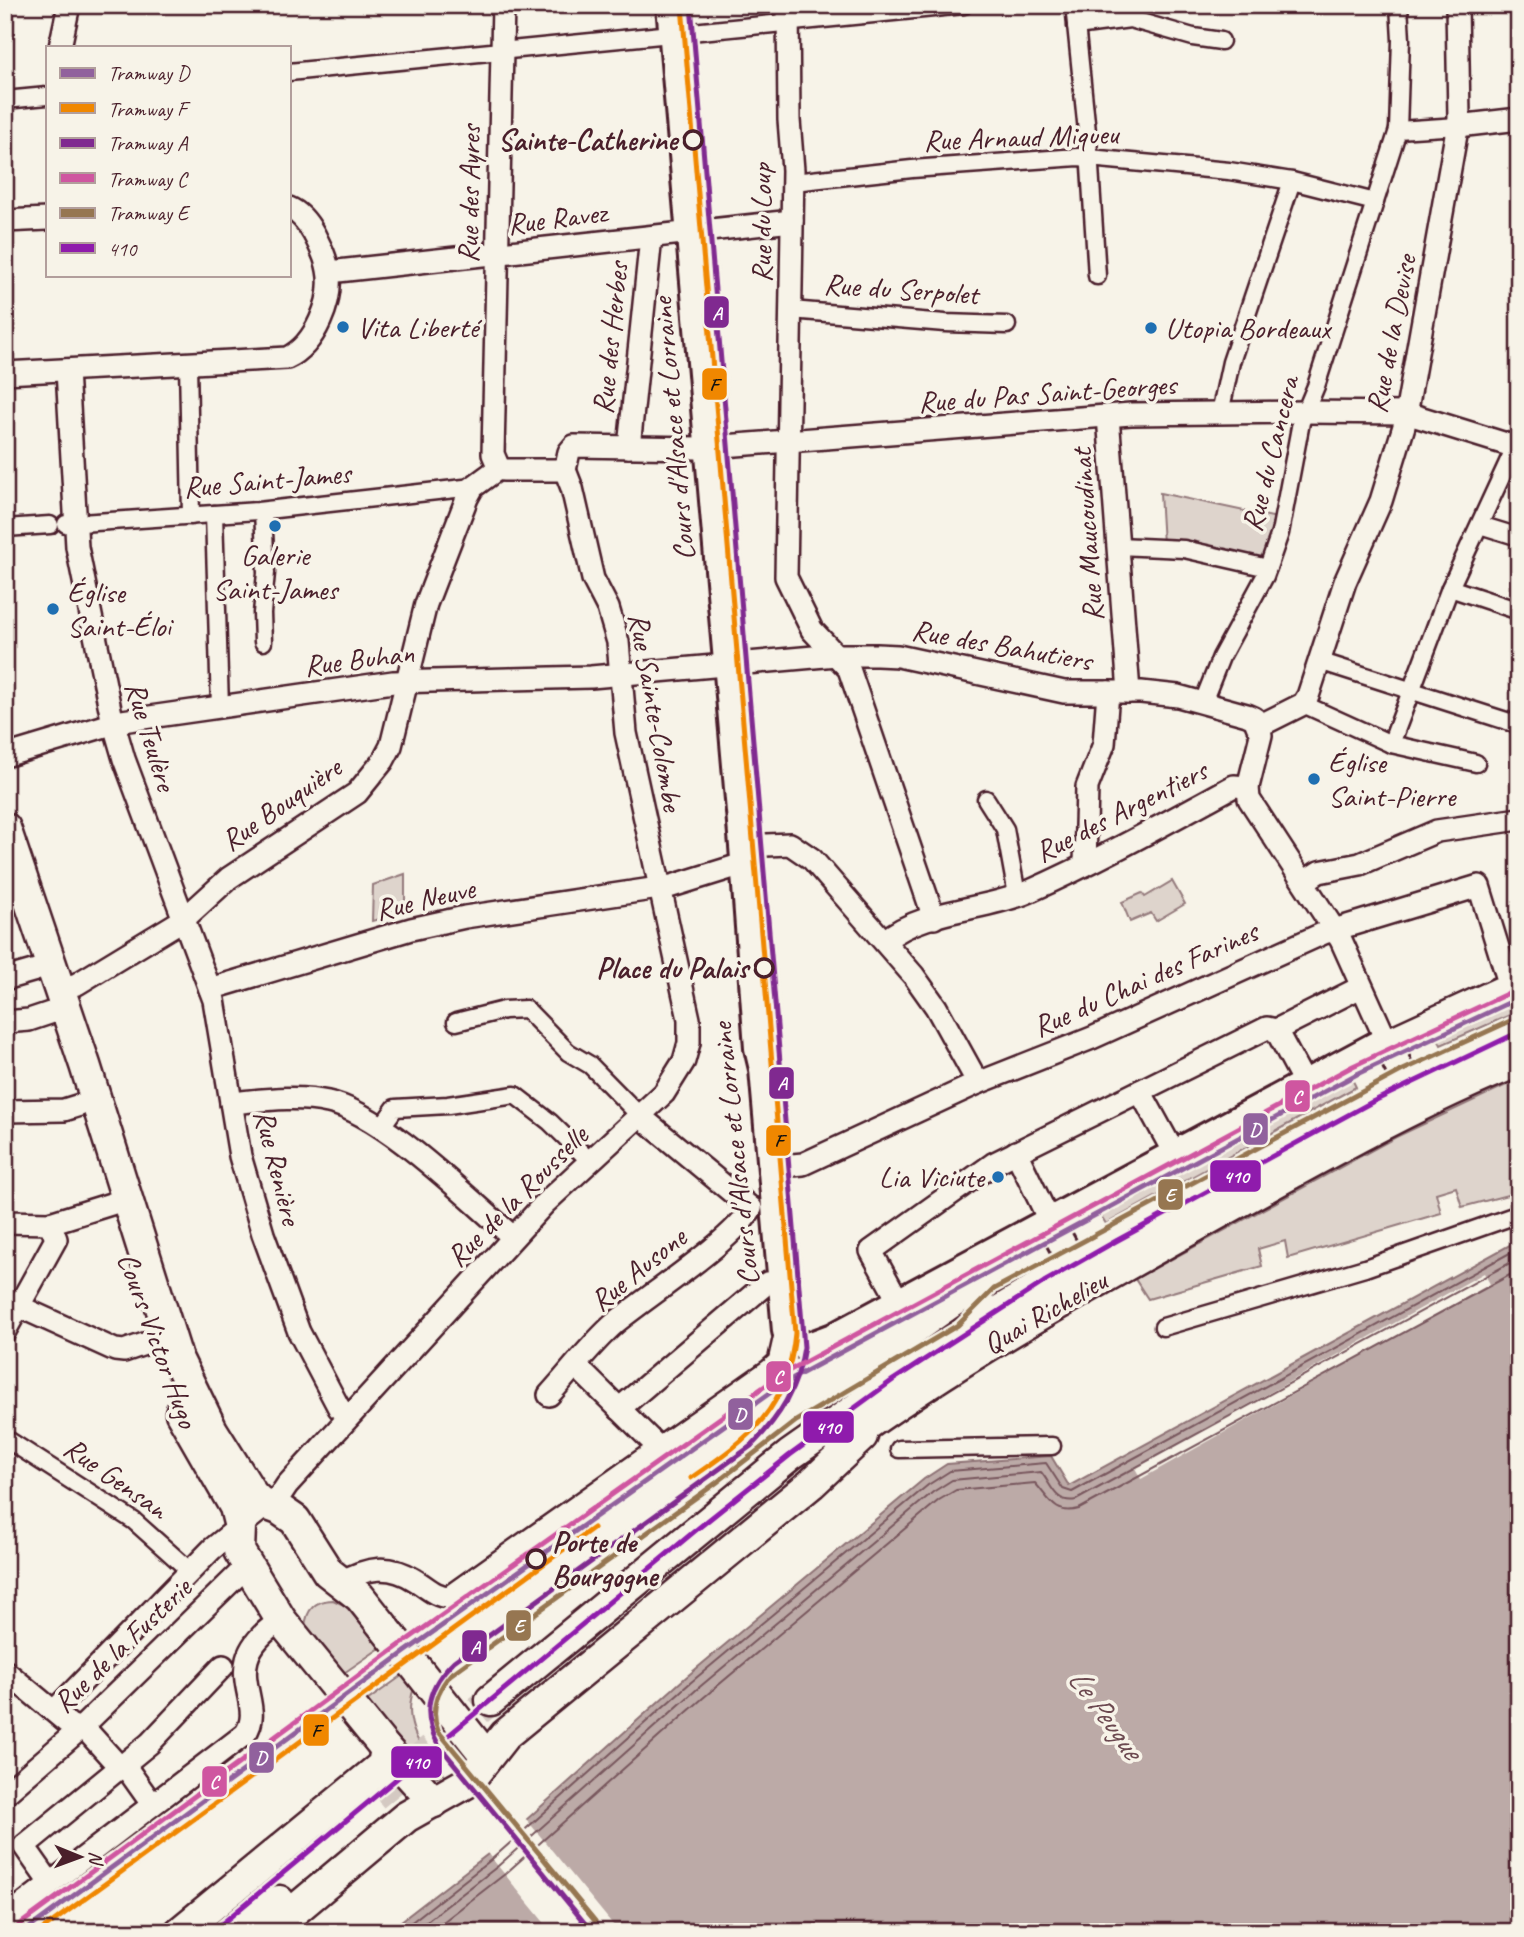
<svg xmlns="http://www.w3.org/2000/svg" width="1524" height="1937" font-family="Caveat,sans-serif">
  <rect width="100%" height="100%" fill="#f7f3e8"/>
  <filter id="ink" filterUnits="userSpaceOnUse"><feTurbulence type="fractalNoise" baseFrequency=".0143" numOctaves="2"/><feDisplacementMap in="SourceGraphic" scale="14" xChannelSelector="R" yChannelSelector="G"/><feConvolveMatrix kernelMatrix="1 2 1 2 8 2 1 2 1" color-interpolation-filters="sRGB"/></filter>
  <g filter="url(#ink)">
    <g fill="#ded4cc" stroke="#947a7c" stroke-width="2">
      <polygon points="1160,493 1277,518 1265,562 1163,544"/>
      <polygon points="405,874 405,912 372,921 373,885"/>
      <polygon points="1172,881 1185,904 1156,921 1151,913 1130,922 1122,902 1142,893 1145,897"/>
      <polygon points="1519,994 1519,1011 1441,1045 1435,1032"/>
      <polygon points="1349,1073 1356,1087 1106,1224 1097,1209"/>
      <polygon points="1519,1079 1519,1192 1462,1207 1456,1187 1436,1193 1441,1213 1288,1258 1285,1241 1258,1249 1262,1266 1148,1299 1135,1279 1396,1137"/>
      <path d="M333 1600 346 1606 380 1648 341 1675 305 1628C306 1610 315 1600 333 1600Z"/>
      <path d="M403 1675 414 1688C401 1725 422 1751 446 1777L429 1776 364 1703Z"/>
      <polygon points="431,1710 458,1743 460,1762 436,1730"/>
      <polygon points="314,1714 323,1727 66,1915 56,1902"/>
      <polygon points="42,1912 52,1926 45,1932 18,1932"/>
    </g>
    <polygon fill="#bcaaa7" stroke="#8e7275" stroke-width="2" points="1519,1240 1519,1932 387,1932 488,1854 685,1678 924,1479 947,1464 1051,1456 1069,1486"/>
    <g fill="#f7f3e8">
      <polygon points="1484,1273 1490,1284 1141,1479 1135,1468"/>
      <polygon points="524,1818 527,1820 619,1932 552,1932 488,1854 485,1851"/>
    </g>
    <g fill="none" stroke-linecap="round" stroke-linejoin="round">
      <g stroke="#78575d" stroke-width="2">
        <polyline points="399,1932 492,1859 690,1683 928,1485 950,1471 1046,1463 1063,1489 1072,1492 1519,1248"/>
        <path d="M413 1932 498 1866 696 1690 933 1492 952 1480 1041 1472C1052 1485 1055 1504 1076 1500L1519 1258"/>
        <path d="M430 1932 505 1874 703 1698 939 1500 956 1490 1035 1483C1049 1498 1054 1516 1079 1509L1519 1270"/>
      </g>
      <polyline stroke="#d4c9c2" stroke-width="30" stroke-dasharray="30 15" stroke-linecap="butt" points="374,1796 491,1700"/>
      <g stroke="#4a1f2b" stroke-width="21">
        <g id="pedestrian">
          <polyline points="1074,5 1089,151 1097,276"/>
          <polyline points="1076,26 1130,19 1193,37 1221,41"/>
          <polyline points="289,72 964,5"/>
          <polyline points="5,100 47,96"/>
          <polyline points="1398,130 1458,126"/>
          <polyline points="793,182 912,169 1078,157 1229,171 1292,181 1375,202"/>
          <polyline points="791,310 945,323 1007,325"/>
          <polyline points="188,363 191,516"/>
          <polyline points="1220,413 1231,362 1292,181"/>
          <polyline points="263,511 266,573 262,613 263,642"/>
          <polyline points="214,514 220,707"/>
          <polyline points="66,524 258,511 473,487"/>
          <polyline points="1480,525 1519,537"/>
          <polyline points="5,528 50,525"/>
          <polyline points="1118,546 1184,549 1268,568"/>
          <polyline points="1450,588 1519,611"/>
          <polyline points="1319,661 1519,725"/>
          <polyline points="1203,702 1221,657 1265,576 1280,533 1301,422 1316,386 1398,130 1401,40 1399,5"/>
          <polyline points="1303,704 1391,744"/>
          <polyline points="1476,763 1391,744 1450,588 1510,458 1517,448"/>
          <polyline points="986,799 1005,829 1017,895"/>
          <polyline points="456,1022 504,1010 526,1009 568,1052 590,1065 641,1117"/>
          <polyline points="380,1129 395,1108 448,1105 515,1095 550,1122 590,1161"/>
          <polyline points="1163,1327 1365,1268 1519,1214"/>
          <polyline points="5,1438 134,1521 190,1571"/>
          <polyline points="899,1449 1052,1446"/>
        </g>
      </g>
      <g stroke="#4a1f2b" stroke-width="26">
        <g id="minor">
          <polyline points="503,5 493,454 499,468 503,470 565,470 569,452 574,446 698,448 1131,414 1306,412 1406,413 1519,448"/>
          <polyline points="788,5 789,120 793,170 786,577 812,630 849,669 934,918"/>
          <polyline points="60,47 69,5"/>
          <polyline points="1458,126 1519,119"/>
          <polyline points="5,221 47,219"/>
          <polyline points="329,272 792,221"/>
          <polyline points="67,370 77,547 111,714 124,759 214,1000 240,1156 263,1234 299,1332 339,1408 349,1416"/>
          <path d="M5 373 287 358C315 345 334 300 328 270 326 257 320 246 314 234 308 223 301 213 289 208"/>
          <polyline points="1108,416 1129,692"/>
          <polyline points="629,447 651,237"/>
          <polyline points="1259,726 1303,704 1308,696 1345,582 1381,501 1404,426 1459,118 1457,5"/>
          <polyline points="5,756 122,721 393,682 591,677 836,655 877,655 898,656 1064,692 1141,692 1178,696 1247,715 1254,718 1261,735 1248,787 1249,799 1341,940 1386,1040 1519,979"/>
          <polyline points="743,846 790,844 812,859 914,976 936,1007 978,1083"/>
          <polyline points="1085,865 1087,787 1104,744 1108,692"/>
          <polyline points="1305,881 1319,872 1360,864 1437,831 1519,819"/>
          <polyline points="5,897 29,895"/>
          <path d="M886 940C921 910 986 910 1028 892 1098 861 1166 823 1234 786L1248 787"/>
          <polyline points="5,979 36,970"/>
          <polyline points="61,989 77,984 184,919 229,878 357,793 383,761 391,746 426,604 467,498 473,487 499,468"/>
          <polyline points="210,989 411,929 465,917 672,886 743,864"/>
          <polyline points="5,1022 29,1020 50,1013"/>
          <polyline points="1276,1030 1305,1084"/>
          <polyline points="1140,1091 1174,1153"/>
          <path d="M231 1103C263 1100 297 1095 328 1102 383 1113 469 1200 513 1237"/>
          <polyline points="5,1111 64,1110 80,1105"/>
          <polyline points="641,1117 751,1208"/>
          <polyline points="1016,1152 1049,1220"/>
          <polyline points="771,1167 803,1164 978,1083 1092,1038 1324,933 1479,886 1509,983"/>
          <polyline points="5,1222 50,1223 127,1199"/>
          <polyline points="899,1302 871,1251 993,1164 1267,1028 1276,1030 1361,987"/>
          <polyline points="18,1306 115,1350 124,1351 153,1341"/>
          <polyline points="5,1331 56,1239 50,1223"/>
          <polyline points="576,1366 659,1448"/>
          <path d="M549 1395C570 1372 591 1344 615 1323 645 1298 737 1238 751 1208"/>
          <polyline points="619,1409 767,1283 781,1282"/>
          <path d="M341 1582C366 1568 389 1563 415 1580 427 1587 434 1596 449 1597L770 1370 779 1362 786 1331"/>
          <polyline points="5,1671 70,1725 88,1732 115,1762 125,1766 152,1804"/>
          <polyline points="54,1711 212,1549 259,1511 273,1506 287,1485 545,1203 664,1093 684,1061 689,1043 689,1019 626,733 618,642 608,608 593,579 572,488 565,470"/>
          <polyline points="5,1794 80,1729 247,1566"/>
          <polyline points="50,1883 24,1846 150,1743 223,1666"/>
          <path d="M5 1918 245 1734C269 1702 212 1665 281 1620"/>
        </g>
      </g>
      <g stroke="#4a1f2b" stroke-width="32">
        <g id="tertiary">
          <polyline points="670,5 743,846 758,1048 763,1069 786,1331 794,1343 809,1346 833,1337 1386,1040 1407,1085"/>
          <polyline points="1049,1220 1074,1266"/>
        </g>
      </g>
      <g stroke="#4a1f2b" stroke-width="35">
        <g id="secondary">
          <polyline points="5,828 85,1065 177,1358 212,1430 252,1494 260,1502 279,1509 295,1520 328,1572 360,1597 486,1756"/>
          <polyline points="181,1413 235,1507 240,1527 239,1551 281,1620 386,1749 434,1802"/>
          <path d="M840 1444C958 1358 1085 1288 1212 1217 1312 1162 1412 1104 1519 1061"/>
          <polyline points="491,1700 790,1455 971,1328 1109,1245 1297,1141 1519,1032"/>
          <polyline points="180,1932 383,1765 386,1749"/>
          <polyline points="242,1932 279,1901"/>
          <polyline points="269,1932 406,1817 468,1782 505,1735 811,1484 862,1436"/>
        </g>
      </g>
      <use href="#pedestrian" stroke="#f7f3e8" stroke-width="16"/>
      <use href="#minor" stroke="#f7f3e8" stroke-width="21"/>
      <use href="#tertiary" stroke="#f7f3e8" stroke-width="26"/>
      <use href="#secondary" stroke="#f7f3e8" stroke-width="30"/>
      <g stroke="#f7f3e8" stroke-width="10">
        <polyline id="bus-1" points="212,1932 696,1530 790,1455 893,1380 1044,1282 1116,1241 1372,1102 1519,1032"/>
      </g>
      <use href="#bus-1" stroke="#8f1bac" stroke-width="5"/>
      <g stroke="#f7f3e8" stroke-width="10">
        <polyline id="tram-1" points="24,1932 405,1652 784,1383 1357,1074 1519,998"/>
      </g>
      <g stroke="#f7f3e8" stroke-width="10">
        <g id="tram-2">
          <path d="M682 6 795 1333C788 1409 751 1437 691 1478"/>
          <polyline points="39,1932 593,1528"/>
        </g>
      </g>
      <g stroke="#f7f3e8" stroke-width="10">
        <path id="tram-3" d="M592 1932 438 1744C421 1712 428 1686 454 1661L751 1446C780 1417 798 1388 804 1347L691 5"/>
      </g>
      <g stroke="#f7f3e8" stroke-width="10">
        <polyline id="tram-4" points="19,1925 400,1645 779,1376 1353,1066 1515,990"/>
      </g>
      <g stroke="#f7f3e8" stroke-width="10">
        <path id="tram-5" d="M595 1921 438 1731C430 1710 436 1692 450 1675L716 1483 796 1421 958 1325 994 1289 1401 1071 1519 1017"/>
      </g>
      <use href="#tram-1" stroke="#91619d" stroke-width="5"/>
      <use href="#tram-2" stroke="#f08700" stroke-width="5"/>
      <use href="#tram-3" stroke="#802990" stroke-width="5"/>
      <use href="#tram-4" stroke="#cf56a0" stroke-width="5"/>
      <use href="#tram-5" stroke="#967651" stroke-width="5"/>
    </g>
  </g>
  <g fill="#f7f3e8" stroke="#4a1f2b" stroke-width="3.5">
    <circle cx="693" cy="140" r="9"/>
    <circle cx="764" cy="968" r="9"/>
    <circle cx="536" cy="1559" r="9"/>
  </g>
  <g fill="#1f6fb2" stroke="#f7f3e8" stroke-width="2.5">
    <circle cx="343" cy="327" r="7"/>
    <circle cx="1151" cy="328" r="7"/>
    <circle cx="275" cy="526" r="7"/>
    <circle cx="53" cy="609" r="7"/>
    <circle cx="1314" cy="779" r="7"/>
    <circle cx="998" cy="1177" r="7"/>
  </g>
  <g text-anchor="middle" stroke-width="7" stroke-linejoin="round" paint-order="stroke">
    <g font-size="30" fill="#4a1f2b" stroke="#f7f3e8">
      <text transform="translate(1021 137) rotate(-2)" y="10">Rue Arnaud Miqueu</text>
      <text transform="translate(469 194) rotate(-89)" y="10">Rue des Ayres</text>
      <text transform="translate(557 218) rotate(-7)" y="10">Rue Ravez</text>
      <text transform="translate(761 223) rotate(-90)" y="10">Rue du Loup</text>
      <text transform="translate(901 289) rotate(4)" y="10">Rue du Serpolet</text>
      <text transform="translate(1391 334) rotate(-79)" y="10">Rue de la Devise</text>
      <text transform="translate(610 338) rotate(-84)" y="10">Rue des Herbes</text>
      <text transform="translate(1047 393) rotate(-4)" y="10">Rue du Pas Saint-Georges</text>
      <text transform="translate(673 429) rotate(-95)" y="10">Cours d'Alsace et Lorraine</text>
      <text transform="translate(1270 454) rotate(-76)" y="10">Rue du Cancera</text>
      <text transform="translate(267 480) rotate(-5)" y="10">Rue Saint-James</text>
      <text transform="translate(1087 535) rotate(-94)" y="10">Rue Maucoudinat</text>
      <text transform="translate(1002 645) rotate(10)" y="10">Rue des Bahutiers</text>
      <text transform="translate(359 659) rotate(-7)" y="10">Rue Buhan</text>
      <text transform="translate(656 712) rotate(80)" y="10">Rue Sainte-Colombe</text>
      <text transform="translate(151 736) rotate(73)" y="10">Rue Teulère</text>
      <text transform="translate(281 804) rotate(-35)" y="10">Rue Bouquière</text>
      <text transform="translate(1121 811) rotate(-27)" y="10">Rue des Argentiers</text>
      <text transform="translate(425 899) rotate(-13)" y="10">Rue Neuve</text>
      <text transform="translate(1145 979) rotate(-24)" y="10">Rue du Chai des Farines</text>
      <text transform="translate(735 1154) rotate(-96)" y="10">Cours d'Alsace et Lorraine</text>
      <text transform="translate(278 1167) rotate(76)" y="10">Rue Renière</text>
      <text transform="translate(517 1196) rotate(-45)" y="10">Rue de la Rousselle</text>
      <text transform="translate(638 1269) rotate(-39)" y="10">Rue Ausone</text>
      <text transform="translate(1045 1312) rotate(-30)" y="10">Quai Richelieu</text>
      <text transform="translate(158 1340) rotate(70)" y="10">Cours Victor Hugo</text>
      <text transform="translate(116 1478) rotate(35)" y="10">Rue Gensan</text>
      <text transform="translate(122 1645) rotate(-44)" y="10">Rue de la Fusterie</text>
    </g>
    <g font-size="30" font-weight="bold" fill="#4a1f2b" stroke="#f7f3e8" text-anchor="end">
      <text x="677" y="150">Sainte-Catherine</text>
      <text x="748" y="978">Place du Palais</text>
      <text x="552" y="1552" text-anchor="start">Porte de<tspan x="552" dy="34">Bourgogne</tspan></text>
    </g>
    <g font-size="30" fill="#4a1f2b" stroke="#f7f3e8" text-anchor="start">
      <text x="357" y="337">Vita Liberté</text>
      <text x="1165" y="338">Utopia Bordeaux</text>
      <text x="275" y="565" text-anchor="middle">Galerie<tspan x="275" dy="34">Saint-James</tspan></text>
      <text x="67" y="602">Église<tspan x="67" dy="34">Saint-Éloi</tspan></text>
      <text x="1328" y="772">Église<tspan x="1328" dy="34">Saint-Pierre</tspan></text>
      <text x="984" y="1187" text-anchor="end">Lia Viciute</text>
    </g>
    <g font-size="32" font-style="italic" fill="#6c4950" stroke="#f7f3e8">
      <text transform="translate(1106 1713) rotate(54)" y="11">Le Peugue</text>
    </g>
  </g>
  <g stroke="#f7f3e8" stroke-width="2.5">
    <rect x="703" y="295" width="27" height="34" rx="7" fill="#802990"/>
    <rect x="701" y="367" width="27" height="34" rx="7" fill="#f08700"/>
    <rect x="768" y="1066" width="27" height="34" rx="7" fill="#802990"/>
    <rect x="1284" y="1079" width="27" height="34" rx="7" fill="#cf56a0"/>
    <rect x="1242" y="1112" width="27" height="34" rx="7" fill="#91619d"/>
    <rect x="765" y="1124" width="27" height="33" rx="7" fill="#f08700"/>
    <rect x="1209" y="1159" width="53" height="34" rx="7" fill="#8f1bac"/>
    <rect x="1157" y="1178" width="27" height="33" rx="7" fill="#967651"/>
    <rect x="765" y="1360" width="27" height="33" rx="7" fill="#cf56a0"/>
    <rect x="727" y="1397" width="27" height="34" rx="7" fill="#91619d"/>
    <rect x="802" y="1410" width="53" height="34" rx="7" fill="#8f1bac"/>
    <rect x="505" y="1609" width="27" height="33" rx="7" fill="#967651"/>
    <rect x="461" y="1629" width="27" height="34" rx="7" fill="#802990"/>
    <rect x="302" y="1713" width="28" height="34" rx="7" fill="#f08700"/>
    <rect x="248" y="1741" width="27" height="33" rx="7" fill="#91619d"/>
    <rect x="390" y="1745" width="53" height="34" rx="7" fill="#8f1bac"/>
    <rect x="201" y="1765" width="27" height="33" rx="7" fill="#cf56a0"/>
  </g>
  <g font-size="19" text-anchor="middle" font-weight="bold" fill="#fff">
    <text x="717" y="319">A</text>
    <text x="782" y="1089">A</text>
    <text x="1297" y="1103">C</text>
    <text x="1255" y="1136">D</text>
    <text x="1236" y="1183">410</text>
    <text x="1170" y="1201">E</text>
    <text x="778" y="1383">C</text>
    <text x="740" y="1421">D</text>
    <text x="828" y="1434">410</text>
    <text x="519" y="1632">E</text>
    <text x="475" y="1653">A</text>
    <text x="261" y="1764">D</text>
    <text x="416" y="1769">410</text>
    <text x="214" y="1788">C</text>
  </g>
  <g font-size="19" text-anchor="middle" font-weight="bold" fill="#111">
    <text x="714" y="391">F</text>
    <text x="779" y="1147">F</text>
    <text x="316" y="1737">F</text>
  </g>
  <rect width="1524" height="1937" fill="none" stroke="#f7f3e8" stroke-width="28"/>
  <rect x="14" y="14" width="1496" height="1909" fill="none" stroke="#4a1f2b" stroke-width="2.5" filter="url(#ink)"/>
  <rect x="46" y="46" width="245" height="231" fill="#f7f3e8" stroke="#b29e9c" stroke-width="2"/>
  <rect x="60" y="68" width="35" height="10" fill="#91619d" stroke="#b29e9c" stroke-width="2"/>
  <text x="108" y="80" font-size="21" fill="#4a1f2b">Tramway D</text>
  <rect x="60" y="103" width="35" height="10" fill="#f08700" stroke="#b29e9c" stroke-width="2"/>
  <text x="108" y="116" font-size="21" fill="#4a1f2b">Tramway F</text>
  <rect x="60" y="138" width="35" height="10" fill="#802990" stroke="#b29e9c" stroke-width="2"/>
  <text x="108" y="150" font-size="21" fill="#4a1f2b">Tramway A</text>
  <rect x="60" y="173" width="35" height="10" fill="#cf56a0" stroke="#b29e9c" stroke-width="2"/>
  <text x="108" y="186" font-size="21" fill="#4a1f2b">Tramway C</text>
  <rect x="60" y="208" width="35" height="10" fill="#967651" stroke="#b29e9c" stroke-width="2"/>
  <text x="108" y="220" font-size="21" fill="#4a1f2b">Tramway E</text>
  <rect x="60" y="243" width="35" height="10" fill="#8f1bac" stroke="#b29e9c" stroke-width="2"/>
  <text x="108" y="256" font-size="21" fill="#4a1f2b">410</text>
  <g transform="translate(80 1857) rotate(91)" stroke="#f7f3e8" stroke-width="5" paint-order="stroke">
  <path d="M0-5L12 26L0 18L-12 26Z" fill="#4a1f2b"/>
  <text y="-10" font-size="19" font-weight="bold" text-anchor="middle" fill="#4a1f2b">N</text>
  </g>
</svg>
